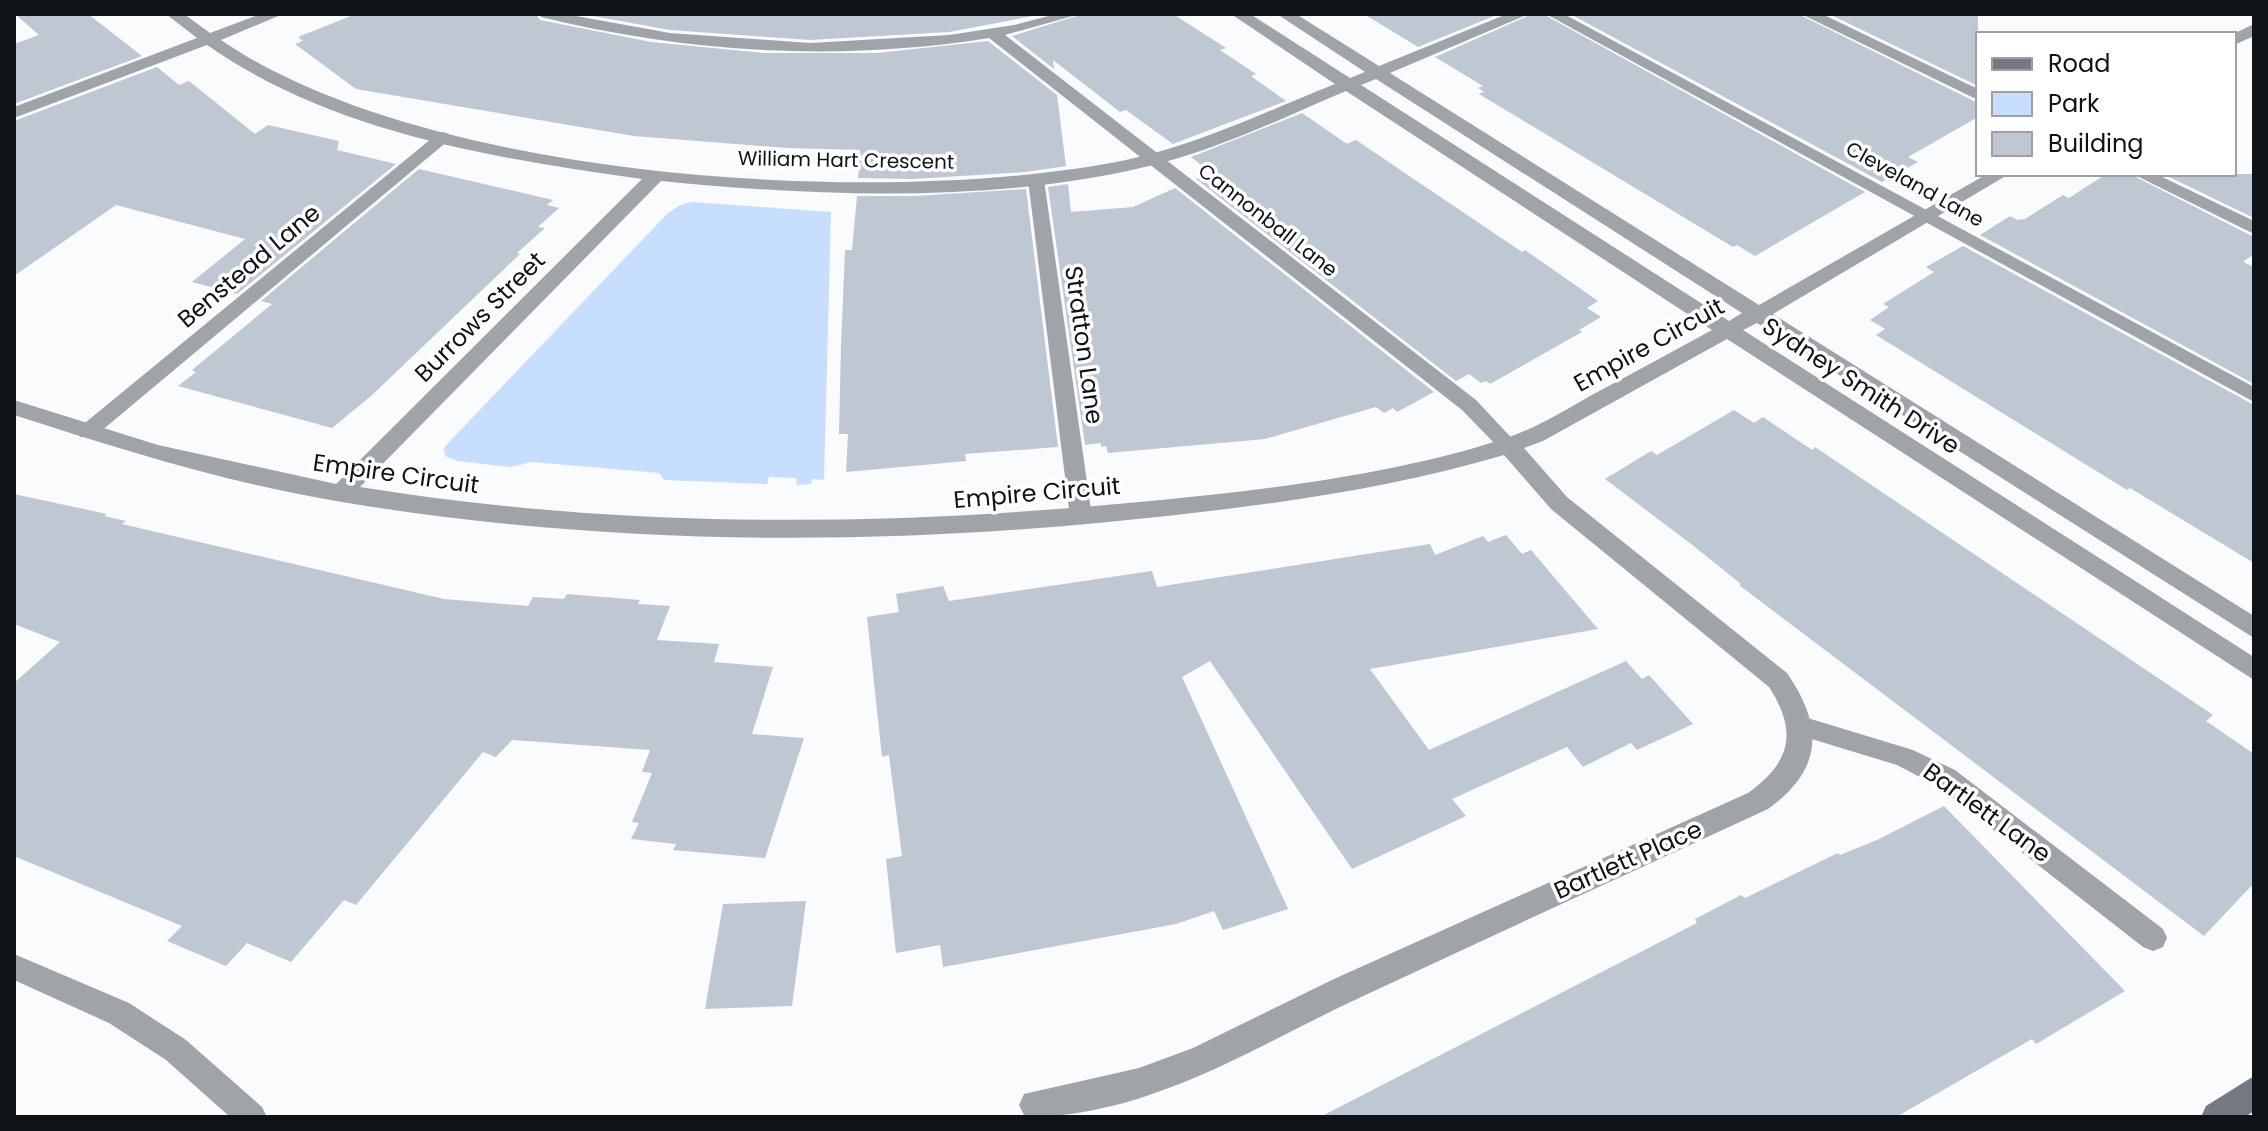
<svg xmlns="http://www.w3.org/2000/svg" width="2268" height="1131" font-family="Poppins,sans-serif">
  <rect width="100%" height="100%" fill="#f9fbfd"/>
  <polygon fill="#c7deff" points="692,202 831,212 824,480 812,479 811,484 797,485 796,478 769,477 767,484 664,480 659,473 532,462 511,467 457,461 445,456 444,448 449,442 668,213 680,205"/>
  <g fill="#bfc7d3">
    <polygon points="15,14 88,14 142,56 14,104 14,44 39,35"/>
    <polygon points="356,14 536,14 540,20 651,42 764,53 877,53 988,41 1057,95 1066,166 1026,172 912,179 858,178 860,150 788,148 634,136 356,89 295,44 303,41 298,37"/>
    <polygon points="582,14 1044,14 949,32 810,40 670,30"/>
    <polygon points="1083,14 1173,14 1226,48 1220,50 1256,74 1251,76 1286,101 1173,144 1126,110 1120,112 1053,60 1054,69 1012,36"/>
    <polygon points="1364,14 1499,14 1418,47"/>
    <polygon points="1532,14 1543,14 1865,192 1755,256 1737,245 1733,247 1479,94 1484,92 1478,88 1483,86 1435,57"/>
    <polygon points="1570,14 1798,14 1978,103 1978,117 1908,157 1918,162 1882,182"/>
    <polygon points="1829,14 1978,14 1978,86"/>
    <polygon points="157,67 179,85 189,81 255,134 268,125 339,141 337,150 396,164 237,294 192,282 245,239 116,205 14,276 14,121"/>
    <polygon points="1302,113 1347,144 1356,140 1522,252 1525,250 1598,301 1587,308 1601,317 1579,330 1582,332 1490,384 1486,381 1481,383 1469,374 1456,381 1196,179 1211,173 1191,157"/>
    <polygon points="419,169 553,200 547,205 559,208 538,227 545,228 517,253 520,254 371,396 332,428 178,386 196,372 192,370 272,304 261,301"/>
    <polygon points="2106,174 2130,174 2254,237 2254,254 2243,262 2254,267 2254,384 1980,235 2010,216 2017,220 2025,219 2063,195 2069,198"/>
    <polygon points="2163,174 2254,174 2254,218"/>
    <polygon points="1068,184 1071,212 1133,207 1175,188 1434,392 1397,412 1393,408 1384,413 1376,407 1265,439 1108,453 1106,446 1101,447 1101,443 1085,445 1048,187"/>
    <polygon points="1026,189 1058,447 965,454 966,461 846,472 848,434 839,434 841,347 845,250 852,250 857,196 914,196"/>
    <polygon points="1963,246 2254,405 2254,563 2130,488 2127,490 1876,335 1885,329 1870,320 1889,307 1883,304 1934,272 1926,267"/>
    <polygon points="1734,410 1754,423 1763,417 1812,450 1815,447 2213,715 2206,721 2254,754 2254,883 2204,936 1739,585 1741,584 1695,547 1605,479 1651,451 1657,455"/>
    <polygon points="14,494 107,514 104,516 126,521 122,524 444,599 528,606 533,597 564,599 567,594 640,600 638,604 670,606 657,640 719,644 714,662 773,667 752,734 804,738 765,858 673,850 676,844 631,839 639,823 632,822 652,773 642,772 650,750 512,740 496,757 483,752 356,905 344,900 291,962 247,943 226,966 167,941 182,926 14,856 14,683 60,642 14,624"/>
    <polygon points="1506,535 1522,554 1531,550 1598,629 1370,669 1429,750 1626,661 1642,679 1649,675 1693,724 1637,750 1631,743 1583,767 1567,747 1452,799 1466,816 1352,869 1210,661 1182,677 1288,909 1223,930 1214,911 1176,924 943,967 940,945 896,953 886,859 902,856 889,755 882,757 867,617 899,612 896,594 943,586 949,601 1152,571 1157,587 1430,544 1435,555 1483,536 1488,542"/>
    <polygon points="1944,806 2125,991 2036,1044 2032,1039 1896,1117 1320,1117 1697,923 1695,919 1741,895 1745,898 1838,853 1840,855 1877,840"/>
    <polygon points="806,901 792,1006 705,1009 723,904"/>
  </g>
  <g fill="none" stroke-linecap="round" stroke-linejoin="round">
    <g fill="#a0a4a9" fill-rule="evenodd">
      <path d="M539 14H565L670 33 810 43 949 35 1014 25 1056 14H1080L1005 35 1476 400 1519 446 1516 451H1502L1462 410 989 38C840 62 687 53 541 17Z"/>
      <polygon points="1546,14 1564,14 2254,387 2254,402"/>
      <polygon points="443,132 449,134 449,140 94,437 80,437 77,432 80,427 437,134"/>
      <polygon points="1036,175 1044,180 1092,517 1089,523 1073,523 1070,517 1028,180"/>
      <polygon points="1801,716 1913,750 1955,770 2163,929 2167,938 2163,947 2153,951 2143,947 1937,786 1897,765 1792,733 1789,726 1792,719"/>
      <polygon points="14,954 129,1003 186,1040 262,1107 267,1117 230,1117 166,1060 109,1023 14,980"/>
    </g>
    <g fill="#a0a4a9" fill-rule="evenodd">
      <path d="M166 14H184L210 33 261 14H283L221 40C426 181 885 209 1126 160 1198 145 1267 111 1335 84L1231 14H1250L1350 78 1365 72 1277 14H1296L1379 66 1507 14H1529L1390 73 1759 305 1987 174H2009L1773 314 2254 616V638L1757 323 1743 330 2254 657V680L1727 339 1543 441 1524 448 1567 497 1787 673C1824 727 1823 769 1768 809 1632 872 1495 934 1359 998 1252 1048 1148 1117 1025 1117L1019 1105 1024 1094 1139 1068 1193 1048 1334 979 1748 793C1791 762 1798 732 1769 687L1551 509 1504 455C1376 493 1240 509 1108 522 850 547 591 544 336 501 227 483 120 449 14 415V400L158 445 336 484 642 179C493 158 333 133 207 45L14 118V107L197 38ZM1376 79 1742 313 1729 321 1361 85ZM1346 91 1712 330C1672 352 1631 374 1590 396 1564 411 1538 427 1509 437 1398 475 1256 491 1139 502 879 527 619 529 360 487L661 181C823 197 1006 204 1165 162 1227 145 1287 116 1346 91Z"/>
      <polygon points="1801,14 1822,14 1978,89 1978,100"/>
      <polygon points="2254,24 2254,36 2234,45 2233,34"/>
      <polygon points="2133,174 2156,174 2254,221 2254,234"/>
    </g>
    <polygon fill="#757a82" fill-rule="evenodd" points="2254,1076 2254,1111 2245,1117 2201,1117 2206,1106"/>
  </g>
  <g text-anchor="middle" stroke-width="7" stroke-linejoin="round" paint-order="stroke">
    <g font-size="20" fill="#0f1216" stroke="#fff">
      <text transform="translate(846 160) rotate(1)" y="7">William Hart Crescent</text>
      <text transform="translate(1915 184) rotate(29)" y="7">Cleveland Lane</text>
      <text transform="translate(1268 220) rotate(38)" y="7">Cannonball Lane</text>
    </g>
    <g font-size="24" fill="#0f1216" stroke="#fff">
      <text transform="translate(249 266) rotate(-40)" y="8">Benstead Lane</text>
      <text transform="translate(480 317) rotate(-45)" y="8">Burrows Street</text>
      <text transform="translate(1084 345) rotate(82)" y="8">Stratton Lane</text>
      <text transform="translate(1649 345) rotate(-29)" y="8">Empire Circuit</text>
      <text transform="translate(1861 386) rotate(33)" y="8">Sydney Smith Drive</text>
      <text transform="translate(396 474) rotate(8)" y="8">Empire Circuit</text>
      <text transform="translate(1037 493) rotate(-5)" y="8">Empire Circuit</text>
      <text transform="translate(1987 813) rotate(36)" y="8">Bartlett Lane</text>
      <text transform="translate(1628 860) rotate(-24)" y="8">Bartlett Place</text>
    </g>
  </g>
  <rect width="2268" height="1131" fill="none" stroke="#0f1216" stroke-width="32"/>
  <rect x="1976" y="32" width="260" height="144" fill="#ffffff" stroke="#9fa0a2" stroke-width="2"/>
  <rect x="1992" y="58" width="40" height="12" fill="#757a82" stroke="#9fa0a2" stroke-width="2"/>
  <text x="2048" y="72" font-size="24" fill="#0f1216">Road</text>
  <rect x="1992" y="92" width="40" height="24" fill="#c7deff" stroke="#9fa0a2" stroke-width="2"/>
  <text x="2048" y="112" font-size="24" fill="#0f1216">Park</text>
  <rect x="1992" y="132" width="40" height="24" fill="#bfc7d3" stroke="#9fa0a2" stroke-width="2"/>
  <text x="2048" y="152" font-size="24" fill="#0f1216">Building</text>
</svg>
